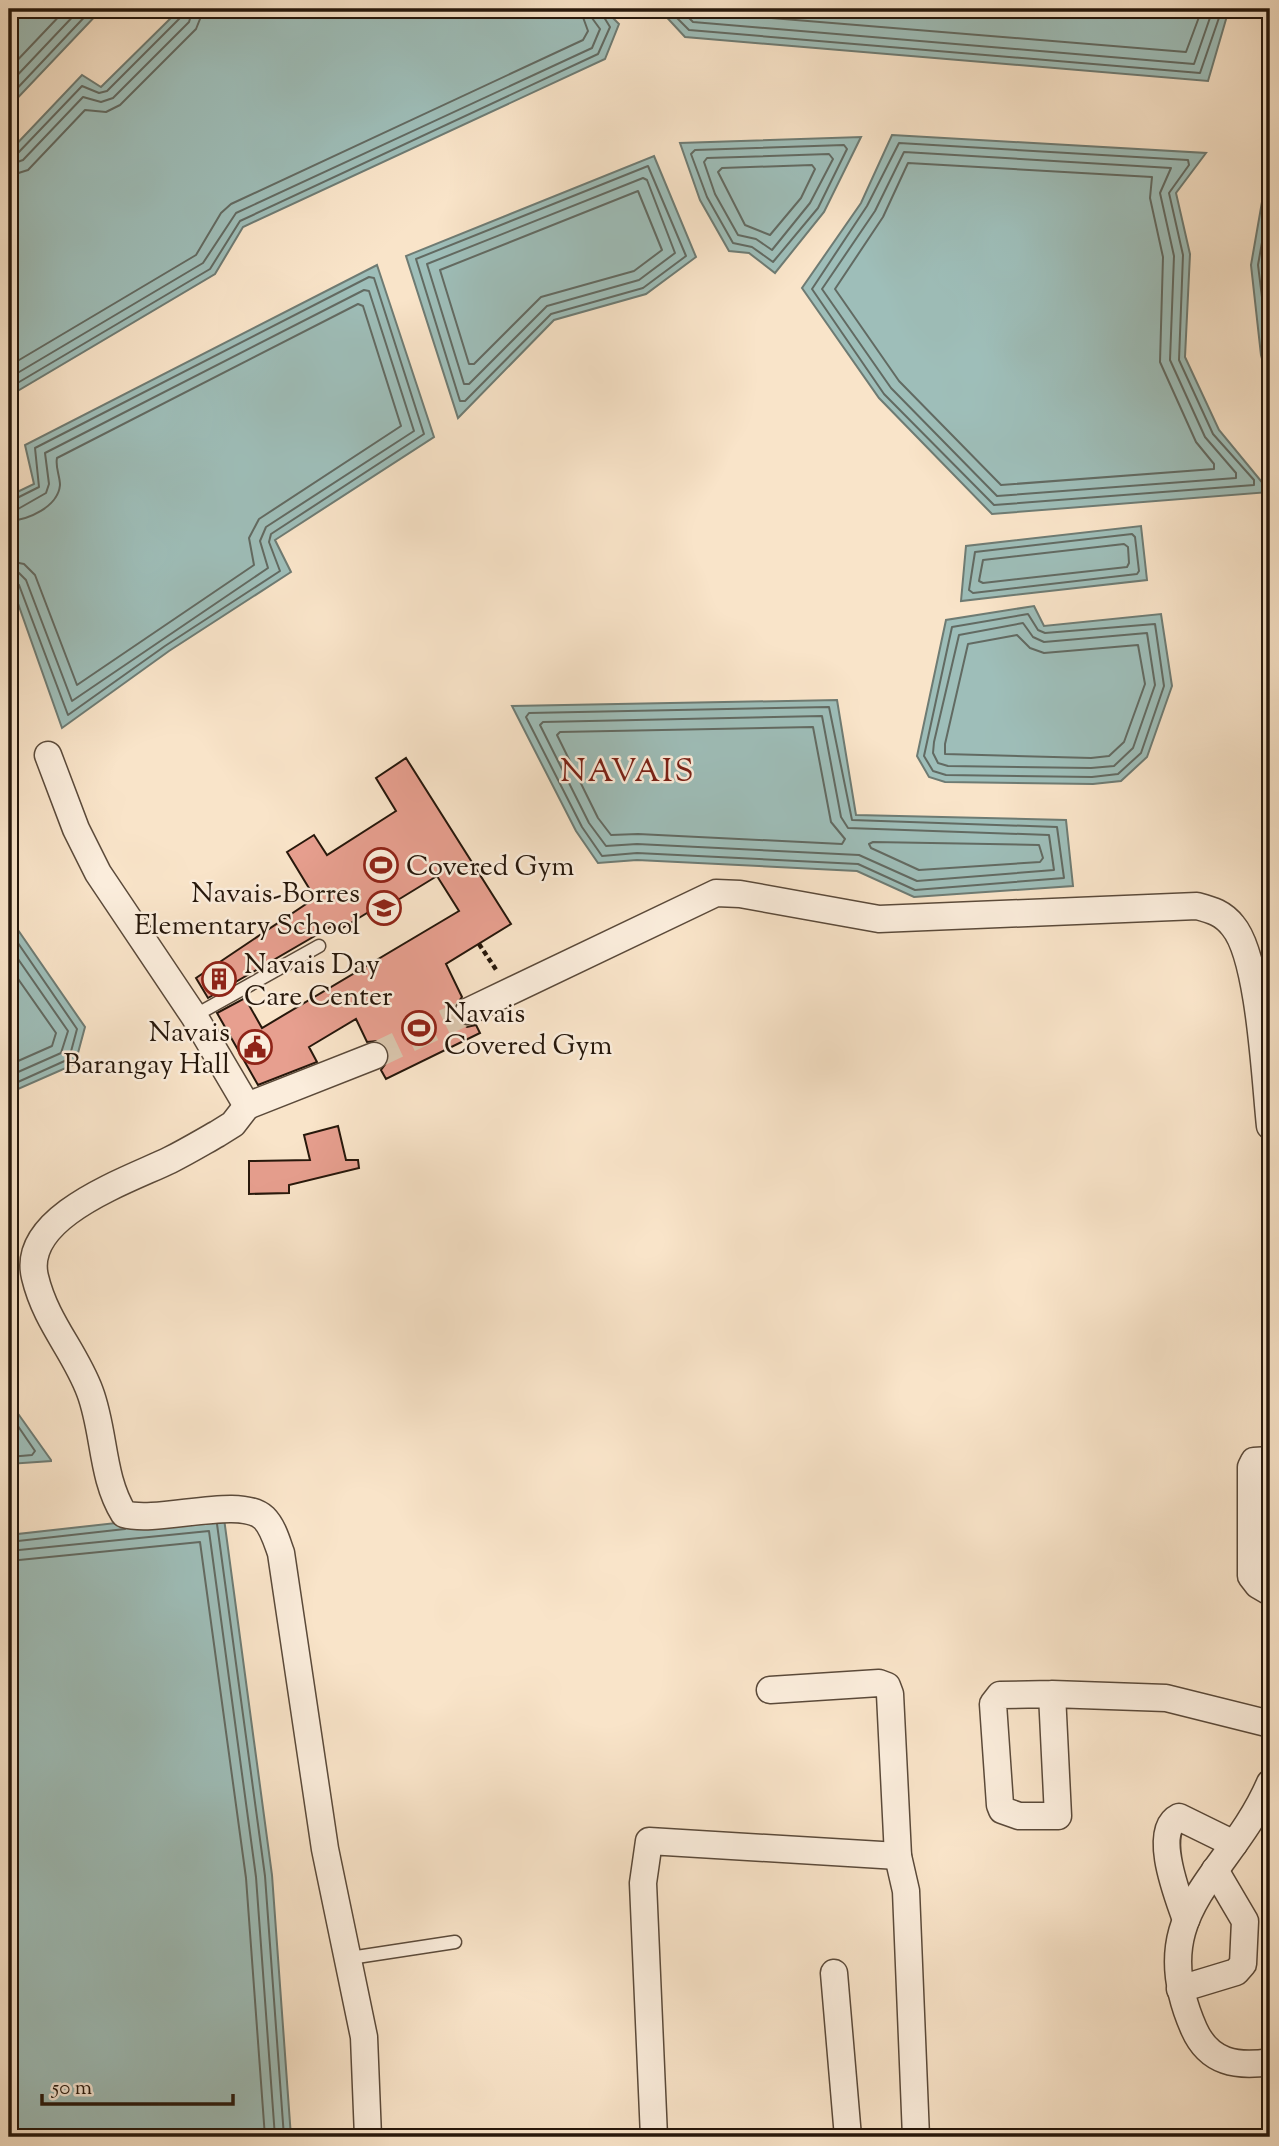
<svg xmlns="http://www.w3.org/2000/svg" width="1279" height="2146" font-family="'Sorts Mill Goudy',serif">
  <rect width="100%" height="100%" fill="#f9e4c9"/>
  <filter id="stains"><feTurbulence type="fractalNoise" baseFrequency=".00286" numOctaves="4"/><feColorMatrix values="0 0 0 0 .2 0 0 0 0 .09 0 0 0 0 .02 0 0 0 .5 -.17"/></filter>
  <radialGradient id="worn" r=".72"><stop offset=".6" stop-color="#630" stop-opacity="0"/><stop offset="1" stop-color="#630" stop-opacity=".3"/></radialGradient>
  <g fill="#9ebeb9" stroke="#6e7b73" stroke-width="2">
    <polygon points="9,9 102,9 9,107"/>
    <polygon points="180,9 604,9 619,24 605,59 243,227 215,274 9,396 9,152 82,75 101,87"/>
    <polygon points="659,9 1229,9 1208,81 685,37"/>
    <polygon points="892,135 1206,153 1176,193 1190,254 1185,357 1219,430 1270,492 992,514 879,398 802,288 861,203"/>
    <polygon points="861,137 824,212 775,273 749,253 729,251 700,200 680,143"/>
    <polygon points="654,156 696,257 646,294 554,320 458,418 406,256"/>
    <polygon points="1270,156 1270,389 1261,355 1251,265"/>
    <polygon points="377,265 434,437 275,540 291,572 169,651 62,728 9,578 9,496 34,484 25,445"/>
    <polygon points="1141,526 1147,580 961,601 966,546"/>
    <polygon points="1034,606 1044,626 1161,614 1172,686 1147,757 1121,781 1093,784 945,782 929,777 917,756 946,620"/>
    <polygon points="837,700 856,815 1066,820 1073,886 914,897 857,871 637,860 598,863 576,831 512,706"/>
    <polygon points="9,917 85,1027 75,1064 9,1093"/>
    <polygon points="9,1401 51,1460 51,1461 9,1464"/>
    <polygon points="223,1511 272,1875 291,2137 9,2137 9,1535"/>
  </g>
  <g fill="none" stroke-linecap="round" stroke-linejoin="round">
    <g stroke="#626a62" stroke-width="2">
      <polyline points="668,9 689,30 1200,73 1222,9"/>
      <polyline points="680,9 693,22 1194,64 1213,9"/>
      <polyline points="694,9 698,12 1186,52 1202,9"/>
      <polyline points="9,69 66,9"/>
      <polyline points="9,84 80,9"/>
      <polyline points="9,97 92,9"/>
      <polygon points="899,143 1188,160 1189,165 1169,193 1183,255 1179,360 1213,434 1254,480 1254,485 994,505 884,394 812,289 867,206"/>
      <polygon points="844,145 847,149 818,208 773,262 752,247 733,243 707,197 691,154 695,150"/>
      <polygon points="904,152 1171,168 1160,193 1174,256 1170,360 1205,437 1236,473 1236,478 997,496 891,388 822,289 875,211"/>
      <polygon points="829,154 833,159 810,203 772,250 756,239 738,235 715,194 704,162 707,158"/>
      <polyline points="9,156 17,154 82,86 99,93 107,91 182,16 184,9"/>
      <polygon points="908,163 1152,177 1150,198 1163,257 1160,362 1196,442 1214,464 1214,469 1001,485 899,381 835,289 883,217"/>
      <polyline points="9,165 23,160 83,97 101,102 113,98 189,22 193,9"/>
      <polygon points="812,165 815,169 801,198 770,235 745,225 718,172 722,168"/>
      <polygon points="648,166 686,256 643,288 551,314 465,401 460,401 416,259"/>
      <polyline points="9,176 28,170 85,110 106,112 120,105 196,29 204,9"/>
      <polygon points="643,178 647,180 675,253 639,280 547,306 469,384 464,384 427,264"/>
      <polygon points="638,191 662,250 634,271 541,297 474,364 469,364 440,270"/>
      <polyline points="1270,197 1258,265 1270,362"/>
      <polyline points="9,366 196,255 221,213 231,204 583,40 588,31 580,9"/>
      <polyline points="9,378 203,263 236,213 592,48 600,29 592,18 591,9"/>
      <polyline points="9,388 210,269 240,221 598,54 610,27 599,9"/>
      <polyline points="9,502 39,487 35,448 369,277 374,278 424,434 271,534 269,542 280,571 165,646 68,715 19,585 9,580"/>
      <polyline points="9,511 18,509 46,493 49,484 45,453 364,290 369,291 414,431 266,527 260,541 268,568 72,701 26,580 19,573 9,571"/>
      <path d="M9 521C28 520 58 507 60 485 60 476 55 467 57 458L358 304 363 306 401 426 259 519 249 538 254 565 77 685 35 575 24 564 9 561"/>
      <polygon points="1132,534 1135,537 1139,571 1137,574 973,593 969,590 975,552"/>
      <polygon points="1124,544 1128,547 1129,563 1127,567 983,583 979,581 983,560"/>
      <polygon points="1028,614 1038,630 1045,633 1155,624 1164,686 1141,753 1118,774 1092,777 946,775 933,771 924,756 952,627"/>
      <polygon points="1023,623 1033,637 1044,642 1147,633 1155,685 1133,748 1114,766 1091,768 948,766 938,763 933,753 934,742 959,635"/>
      <polygon points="1017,635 1030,648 1044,653 1138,645 1145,684 1124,742 1109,756 1091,758 945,754 945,744 968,644"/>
      <polygon points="829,707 852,820 1057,827 1064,878 915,890 858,864 637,853 602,856 582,827 526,717 529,713"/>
      <polygon points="822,716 841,817 848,828 1049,835 1054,870 917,881 859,855 637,844 606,846 589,823 540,725 543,722"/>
      <polygon points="813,727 831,822 845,839 842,844 638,834 611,835 598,818 557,735 560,732"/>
      <polygon points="873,842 1039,845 1043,858 1040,862 919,870 871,848 869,844"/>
      <polyline points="9,930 77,1029 69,1059 9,1086"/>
      <polyline points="9,946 68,1031 61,1053 9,1076"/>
      <polyline points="9,966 56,1033 52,1046 9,1065"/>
      <polyline points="9,1413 35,1451 32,1455 9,1457"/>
      <polyline points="217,1524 265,1876 284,2137"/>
      <polyline points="9,1542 125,1529"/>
      <polyline points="9,1551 209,1531 256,1877 275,2137"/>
      <polyline points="9,1561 200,1542 246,1878 265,2137"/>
    </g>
  </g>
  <g fill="#e79f8f" stroke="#26170b" stroke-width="2">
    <polygon points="406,758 511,924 446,964 462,997 453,1009 455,1018 467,1027 476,1025 480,1033 386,1079 381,1070 389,1059 388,1050 377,1041 367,1042 356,1019 309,1047 317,1062 258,1085 217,1013 245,998 262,1028 459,911 437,876 370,917 367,913 336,932 332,926 208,998 196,978 315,898 287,852 314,835 327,855 396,811 376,778"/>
    <polygon points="338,1126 346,1160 358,1160 359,1168 289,1185 289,1193 249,1194 249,1161 310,1160 304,1135"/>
  </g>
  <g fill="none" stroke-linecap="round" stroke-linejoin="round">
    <polyline stroke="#d9c5ac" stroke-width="26" stroke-dasharray="26 13" stroke-linecap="butt" points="374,1056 469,1011"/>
    <g stroke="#5b4a3a" stroke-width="15">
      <g id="service">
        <polyline points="194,1016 319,946"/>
        <polyline points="350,1958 455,1942"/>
      </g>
    </g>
    <g stroke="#5b4a3a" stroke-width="29">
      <g id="minor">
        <polyline points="48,755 76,829 98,873 194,1016 247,1106 374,1056"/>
        <path d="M469 1011 716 893 740 894 879 919 1197 906C1212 910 1223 913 1233 926 1260 958 1265 1081 1270 1126"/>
        <path d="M247 1106 233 1124 217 1134C201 1143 186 1152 170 1160 129 1180 20 1216 35 1277 46 1323 75 1351 90 1392 105 1432 101 1477 124 1514 159 1524 240 1495 264 1518 273 1527 277 1542 281 1553L325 1849 364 2037 368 2137"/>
        <polyline points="1270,1460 1254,1461 1251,1467 1251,1576 1258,1585 1270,1592"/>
        <polyline points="770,1690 879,1683 887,1686 890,1694 898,1856 906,1891 916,2137"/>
        <polyline points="1052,1694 1058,1816 1019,1816 1002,1810 1000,1805 993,1704 1000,1695 1052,1694 1166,1698 1270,1724"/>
        <path d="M1270 1783C1229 1878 1142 1911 1194 2029 1209 2063 1237 2067 1270 2062"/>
        <path d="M1186 1920C1179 1899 1151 1831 1179 1817L1234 1844"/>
        <polyline points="834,1973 848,2137"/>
        <polyline points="1180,1989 1236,1972 1243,1964 1245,1921 1215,1870"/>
        <polyline points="654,2137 643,1883 649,1841 898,1856"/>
      </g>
    </g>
    <polyline stroke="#26170b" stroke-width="4.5" stroke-dasharray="5 3.5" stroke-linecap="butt" points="479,944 497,971"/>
    <use href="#service" stroke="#fbeddc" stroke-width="12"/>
    <use href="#minor" stroke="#fbeddc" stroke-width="26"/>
  </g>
  <defs>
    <g id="stadium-ring" transform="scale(1.75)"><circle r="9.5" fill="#fbeddc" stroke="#8f2418" stroke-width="1.5"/><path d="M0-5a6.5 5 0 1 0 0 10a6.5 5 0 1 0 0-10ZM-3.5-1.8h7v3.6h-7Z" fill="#8f2418"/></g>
    <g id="school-ring" transform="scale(1.75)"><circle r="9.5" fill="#fbeddc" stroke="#8f2418" stroke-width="1.5"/><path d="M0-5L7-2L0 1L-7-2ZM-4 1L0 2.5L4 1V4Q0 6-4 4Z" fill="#8f2418"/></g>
    <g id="building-ring" transform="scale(1.75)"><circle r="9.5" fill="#fbeddc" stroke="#8f2418" stroke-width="1.5"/><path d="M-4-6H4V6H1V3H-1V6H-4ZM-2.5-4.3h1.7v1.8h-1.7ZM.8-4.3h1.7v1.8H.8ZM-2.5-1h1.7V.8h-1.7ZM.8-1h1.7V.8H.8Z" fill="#8f2418"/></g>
    <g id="civic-ring" transform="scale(1.75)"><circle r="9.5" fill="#fbeddc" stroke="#8f2418" stroke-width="1.5"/><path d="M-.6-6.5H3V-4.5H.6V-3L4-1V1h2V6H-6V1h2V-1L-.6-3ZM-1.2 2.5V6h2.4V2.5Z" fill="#8f2418"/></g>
  </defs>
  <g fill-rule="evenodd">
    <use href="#stadium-ring" x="381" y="865"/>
    <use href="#school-ring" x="384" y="908"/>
    <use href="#building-ring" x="219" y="979"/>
    <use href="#stadium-ring" x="419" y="1028"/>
    <use href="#civic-ring" x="255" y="1047"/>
  </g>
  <g text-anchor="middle" stroke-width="5" stroke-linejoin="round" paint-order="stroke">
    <g font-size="28" fill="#26170b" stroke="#fbeddc" text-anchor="start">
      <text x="406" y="875">Covered Gym</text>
      <text x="360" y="902" text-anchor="end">Navais-Borres<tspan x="360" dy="32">Elementary School</tspan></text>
      <text x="244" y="973">Navais Day<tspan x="244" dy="32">Care Center</tspan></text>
      <text x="444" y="1022">Navais<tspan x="444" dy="32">Covered Gym</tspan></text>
      <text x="230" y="1041" text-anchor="end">Navais<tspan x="230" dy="32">Barangay Hall</tspan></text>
    </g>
    <g font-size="32" letter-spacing="2" fill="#7a1f14" stroke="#fbeddc">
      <text x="628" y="781">NAVAIS</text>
    </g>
  </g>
  <rect width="1279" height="2146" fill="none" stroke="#f9e4c9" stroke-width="35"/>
  <rect x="10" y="10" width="1258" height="2125" fill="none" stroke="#26170b" stroke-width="3.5"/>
  <rect x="18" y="18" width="1244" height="2111" fill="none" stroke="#26170b" stroke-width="2"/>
  <path d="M42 2094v10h191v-10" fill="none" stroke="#26170b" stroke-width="3.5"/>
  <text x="52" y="2094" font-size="21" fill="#26170b" stroke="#fbeddc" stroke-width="5" paint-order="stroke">50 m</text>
  <rect width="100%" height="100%" filter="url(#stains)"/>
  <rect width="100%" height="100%" fill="url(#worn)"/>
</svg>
